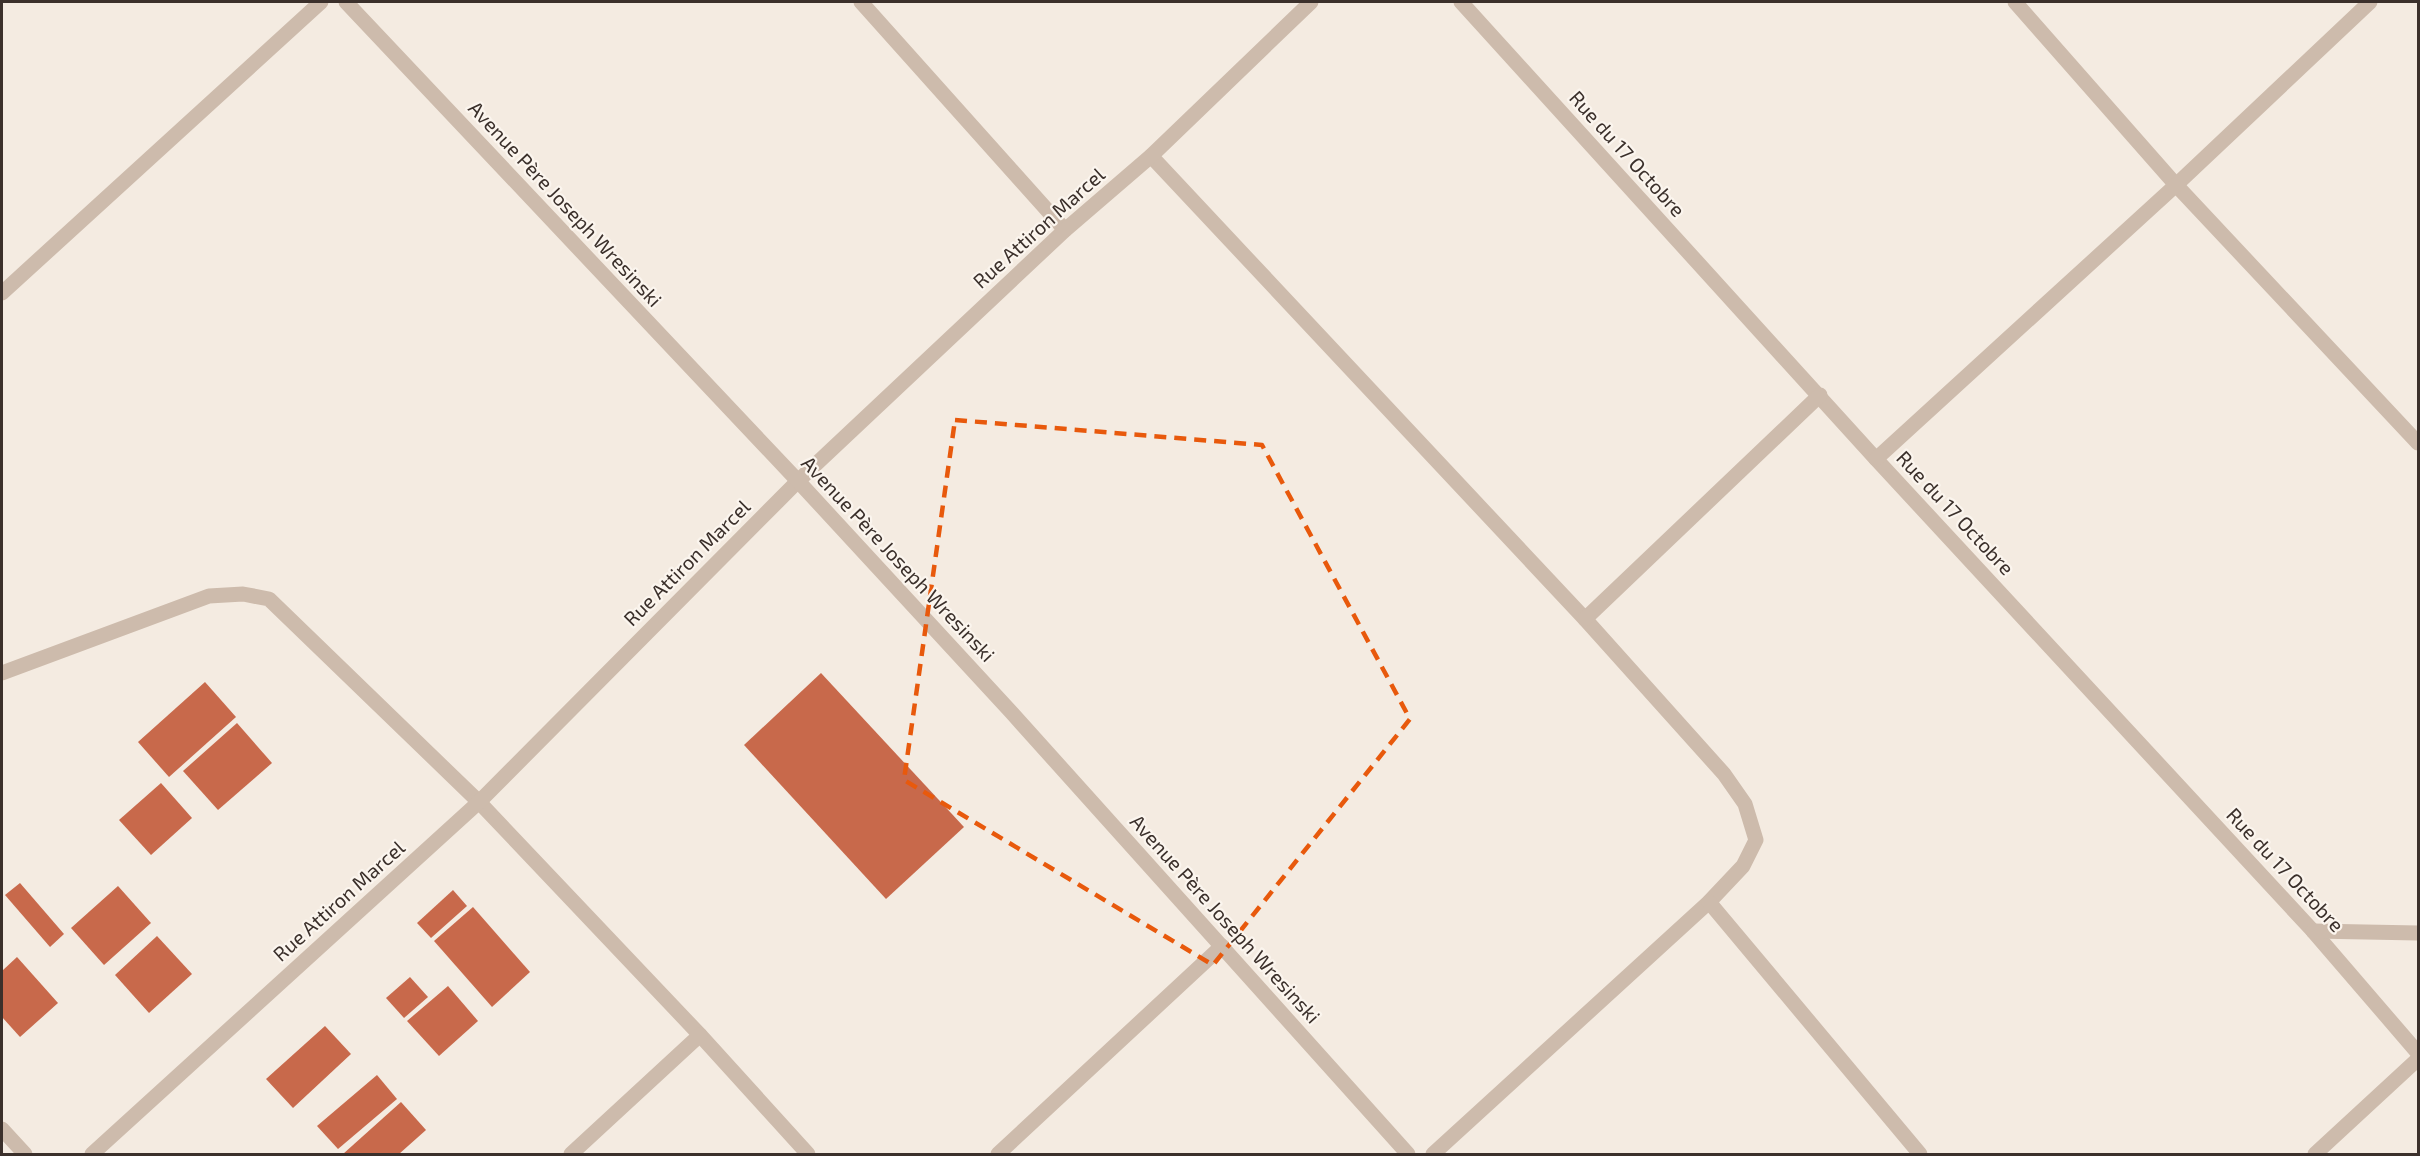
<svg xmlns="http://www.w3.org/2000/svg" width="2420" height="1156" font-family="'Exo 2',sans-serif">
  <rect width="100%" height="100%" fill="#f4ebe1"/>
  <g fill="#c8694b">
    <polygon points="821,673 964,827 886,899 744,745"/>
    <polygon points="205,682 236,717 169,777 138,742"/>
    <polygon points="237,723 272,763 218,810 183,771"/>
    <polygon points="161,783 192,818 151,855 119,820"/>
    <polygon points="20,883 64,934 50,947 5,895"/>
    <polygon points="118,886 151,923 104,965 71,928"/>
    <polygon points="453,890 467,906 431,938 417,923"/>
    <polygon points="473,907 530,972 492,1007 434,941"/>
    <polygon points="157,936 192,974 149,1013 115,975"/>
    <polygon points="17,957 58,1003 20,1037 2,1017 2,971"/>
    <polygon points="410,977 428,997 404,1018 386,998"/>
    <polygon points="448,986 478,1021 439,1056 407,1021"/>
    <polygon points="325,1026 351,1054 293,1108 266,1079"/>
    <polygon points="377,1075 397,1099 338,1149 317,1126"/>
    <polygon points="401,1102 426,1130 399,1154 343,1154"/>
  </g>
  <g fill="none" stroke-linecap="round" stroke-linejoin="round">
    <g stroke="#cdbbac" stroke-width="15">
      <polyline points="861,2 1065,230"/>
      <polyline points="1461,2 1876,459 2313,931 2418,1053"/>
      <polyline points="2015,2 2176,185 2418,443"/>
      <polyline points="1151,156 1585,619 1724,774 1745,804 1756,840 1743,866 1709,902 1433,1154"/>
      <polyline points="2,293 321,2"/>
      <polyline points="1876,459 2176,185 2370,2"/>
      <polyline points="1585,619 1820,395"/>
      <polyline points="2,673 209,596 243,594 269,599 479,802 700,1035 808,1154"/>
      <polyline points="1709,902 1920,1154"/>
      <polyline points="2313,931 2418,933"/>
      <polyline points="2,1129 25,1154"/>
      <polyline points="92,1154 479,802 798,481 1065,230 1151,156 1311,2"/>
      <polyline points="571,1154 700,1035"/>
      <polyline points="998,1154 1222,946"/>
      <polyline points="2315,1154 2418,1059"/>
    </g>
    <polyline stroke="#cdbbac" stroke-width="15" points="346,2 798,481 1012,713 1408,1154"/>
  </g>
  <path fill="none" stroke="#e8590c" stroke-width="4.5" stroke-dasharray="12 8" stroke-linejoin="round" d="M955 420 1262 445 1410 719 1213 965 904 780Z"/>
  <g text-anchor="middle" stroke-width="4.5" stroke-linejoin="round" paint-order="stroke">
    <g font-size="20" fill="#3b302b" stroke="#fbf5ee">
      <text transform="translate(1627 154) rotate(48)" y="7">Rue du 17 Octobre</text>
      <text transform="translate(565 204) rotate(47)" y="7">Avenue Père Joseph Wresinski</text>
      <text transform="translate(1039 228) rotate(-42)" y="7">Rue Attiron Marcel</text>
      <text transform="translate(1955 513) rotate(47)" y="7">Rue du 17 Octobre</text>
      <text transform="translate(898 559) rotate(47)" y="7">Avenue Père Joseph Wresinski</text>
      <text transform="translate(687 563) rotate(-45)" y="7">Rue Attiron Marcel</text>
      <text transform="translate(2285 870) rotate(47)" y="7">Rue du 17 Octobre</text>
      <text transform="translate(339 901) rotate(-42)" y="7">Rue Attiron Marcel</text>
      <text transform="translate(1225 919) rotate(48)" y="7">Avenue Père Joseph Wresinski</text>
    </g>
  </g>
  <rect width="2420" height="1156" fill="none" stroke="#3b302b" stroke-width="6"/>
</svg>
